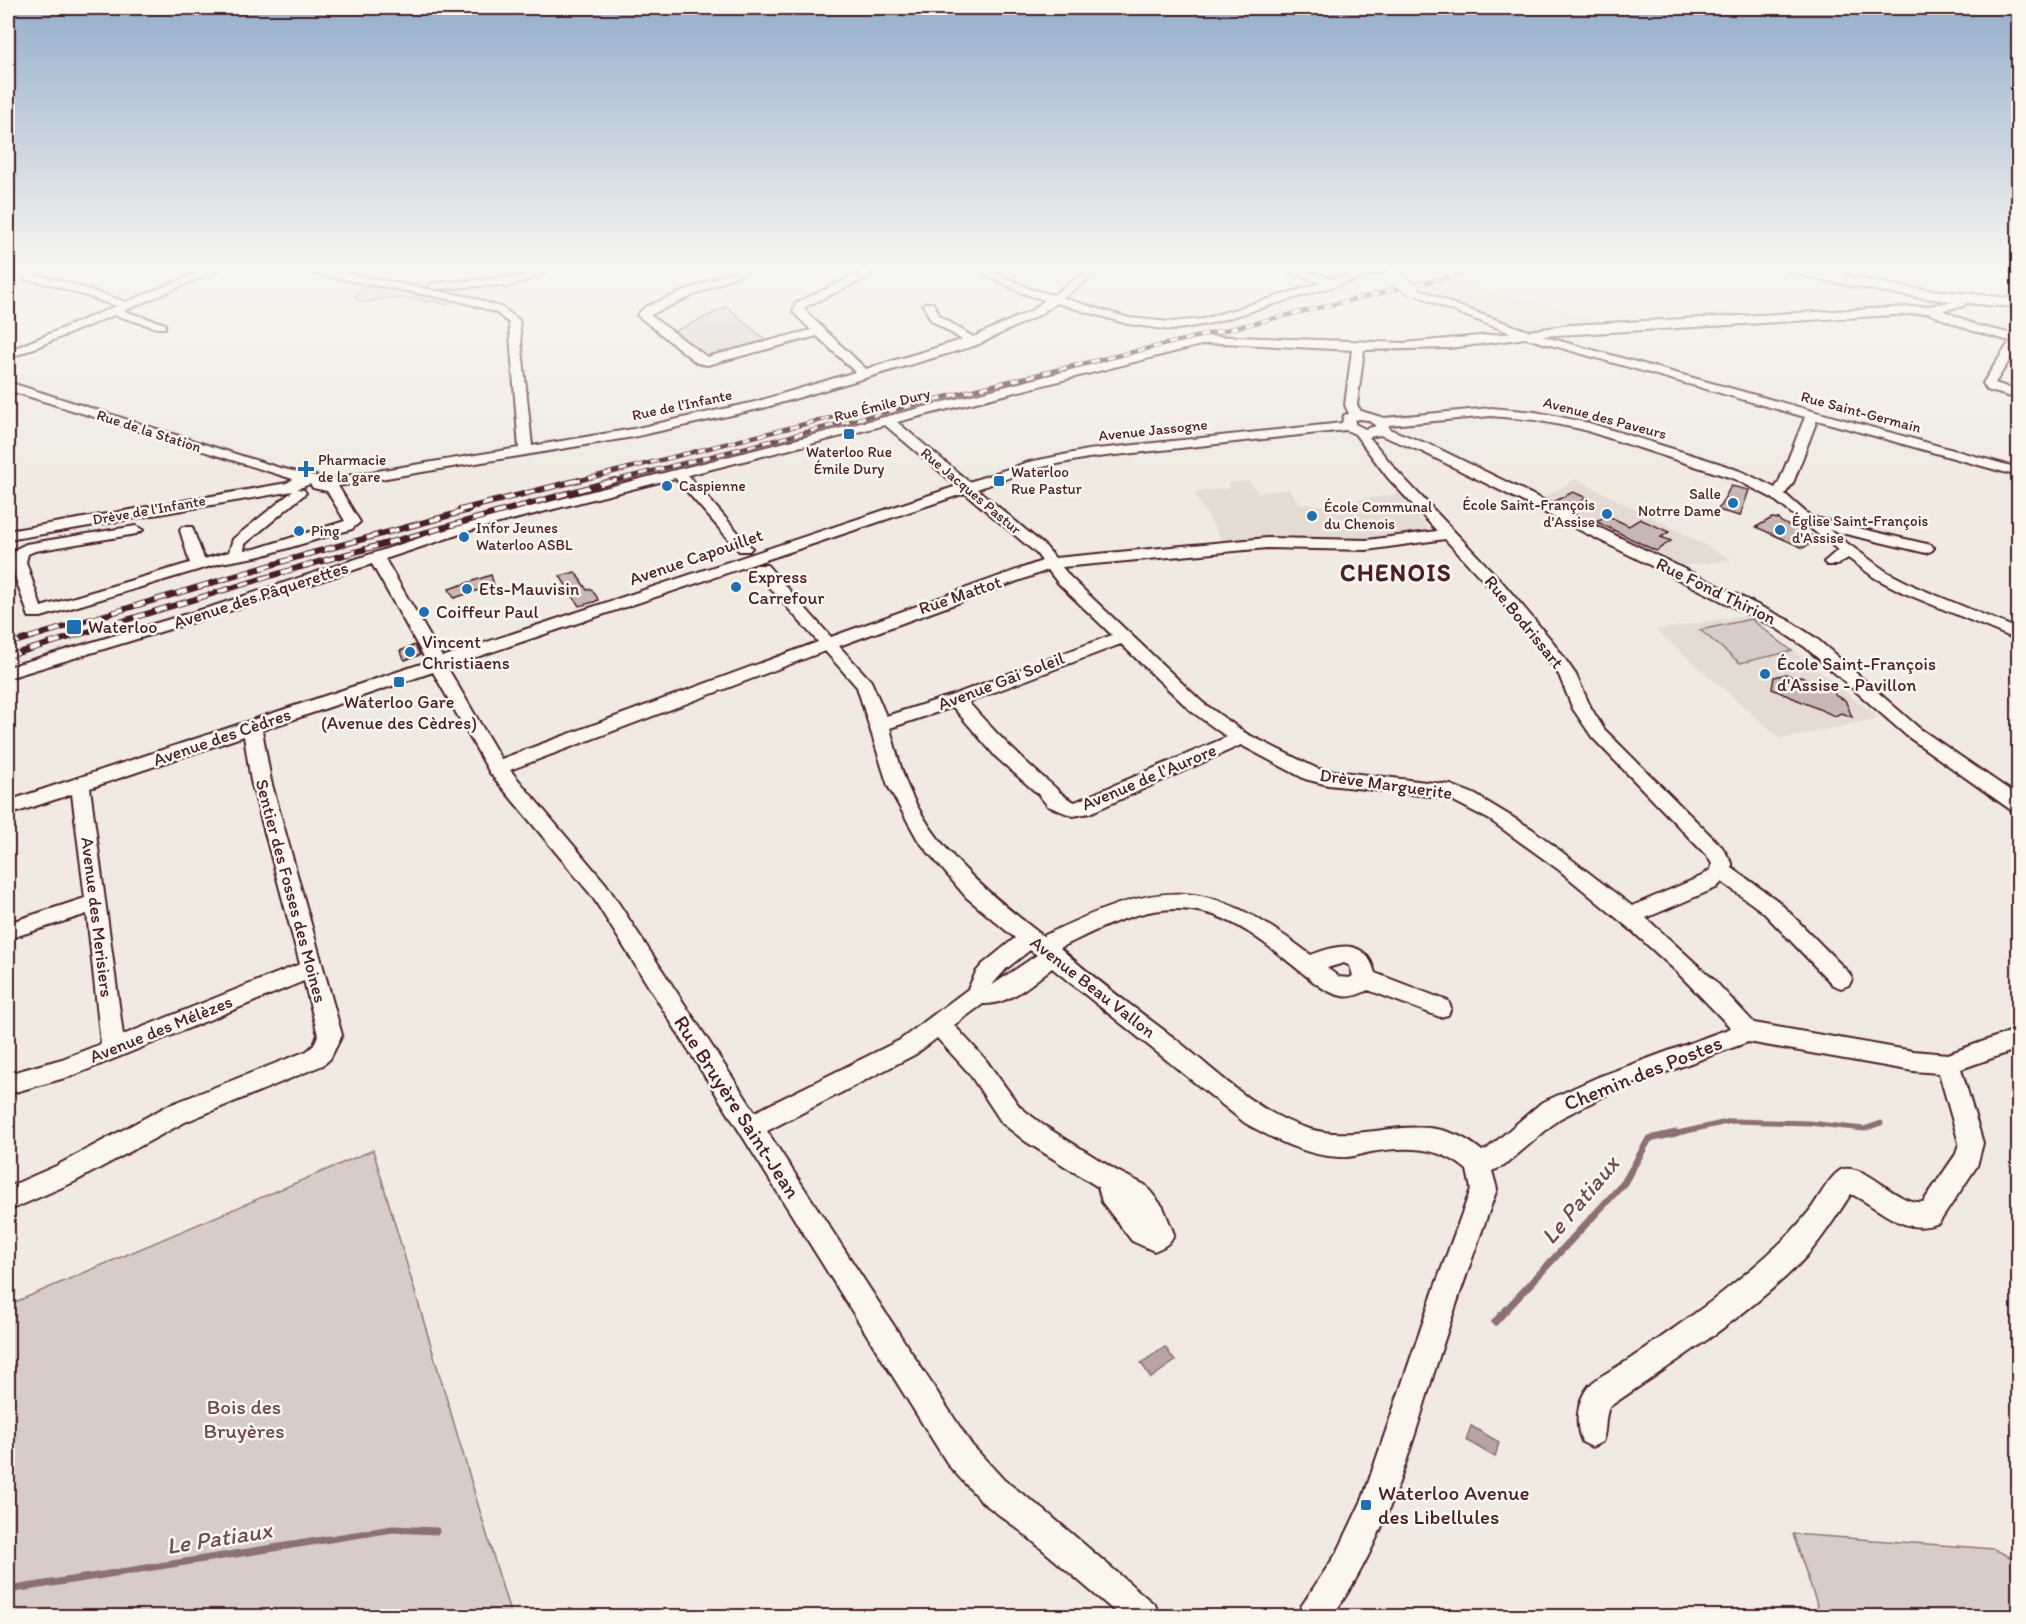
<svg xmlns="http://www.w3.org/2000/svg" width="2026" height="1624" font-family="Itim,sans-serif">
  <rect width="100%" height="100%" fill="#f0eae0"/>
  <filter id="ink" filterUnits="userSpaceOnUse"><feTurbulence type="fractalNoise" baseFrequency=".0167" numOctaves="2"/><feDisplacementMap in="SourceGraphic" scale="12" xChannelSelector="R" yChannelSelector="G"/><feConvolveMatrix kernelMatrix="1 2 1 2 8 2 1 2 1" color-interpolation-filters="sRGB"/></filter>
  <g filter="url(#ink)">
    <g fill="#e4dbd2">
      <polygon points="1459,281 1607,324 1523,331 1453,305 1420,290"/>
      <polygon points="1576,479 1675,529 1732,560 1686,565 1664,562 1539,500"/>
      <polygon points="1250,481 1258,493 1289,489 1299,504 1319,505 1399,494 1432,533 1372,541 1224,543 1194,493 1230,488 1228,483"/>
      <polygon points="1741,616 1751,617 1879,718 1781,739 1656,630"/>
    </g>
    <g fill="#d8ccc6" stroke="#917678" stroke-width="1.5">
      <polygon points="372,286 454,300 447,305 435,301 422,302 423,299 389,298 361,303 355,297 360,289"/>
      <polygon points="727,307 769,343 758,343 708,358 673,332"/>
      <polygon points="1751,619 1792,651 1740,663 1700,630"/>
      <polygon points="373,1150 511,1616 8,1616 8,1305"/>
      <polygon points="1793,1534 1994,1549 2018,1561 2018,1616 1821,1616"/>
    </g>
    <g fill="#b8a4a2" stroke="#8c6f72" stroke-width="1.5">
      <polygon points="1165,1347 1175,1361 1151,1378 1141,1363"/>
      <polygon points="1471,1426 1499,1442 1495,1457 1466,1440"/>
    </g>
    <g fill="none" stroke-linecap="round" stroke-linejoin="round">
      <polyline stroke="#8c6f72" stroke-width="5" points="1669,1135 1731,1121 1809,1123 1864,1129 1881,1123"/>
      <g stroke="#8c6f72" stroke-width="7">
        <polyline points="1495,1322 1624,1183 1649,1139 1676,1133"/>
        <polyline points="8,1590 393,1529 436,1531"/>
      </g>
    </g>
    <g fill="#c8b8b3" stroke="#4a1f2b" stroke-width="1.5">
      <polygon points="1731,486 1749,490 1740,516 1718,510"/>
      <polygon points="1573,492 1587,498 1569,508 1555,501"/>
      <polygon points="1608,516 1629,526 1640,519 1669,532 1661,537 1671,541 1656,551 1595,521"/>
      <polygon points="1772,518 1779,519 1781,522 1814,537 1811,539 1815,541 1803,548 1756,527"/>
      <polygon points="575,572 587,590 591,589 597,597 598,600 594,602 579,606 560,576"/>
      <polygon points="491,575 494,585 454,598 449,589"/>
      <polygon points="415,645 420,655 405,660 400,651"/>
      <polygon points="1786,674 1794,678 1801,677 1833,690 1836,696 1845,700 1852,717 1841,713 1835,716 1772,689 1774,677"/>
    </g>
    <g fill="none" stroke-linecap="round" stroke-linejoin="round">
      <g stroke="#4a1f2b" stroke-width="4">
        <g id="minor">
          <polygon points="209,268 223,268 124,311 165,324 165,328 157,328 114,315 8,359 8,351 116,306 53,285 25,279 25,272 33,272 34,275 59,280 126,302"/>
          <path d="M296 268H318L470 297 503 308 519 320 532 446 633 429 755 402 855 372 817 336 707 365 697 363 637 315 645 307 740 268H754L650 315 707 357 811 330 793 312 796 303 861 272 859 268H871L870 276 805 307V311L866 369 962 340 931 320 923 305 925 303H933L940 316 973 337 1031 311 1045 300 1022 293 974 268H987L1030 289 1053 295 1091 268H1103L1063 298 1129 318 1171 322 1203 319 1321 283 1280 268H1297L1332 279 1379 268 1385 271 1208 324 1171 330 1128 324 1056 303 1039 315 977 345 763 408 633 437 338 486 360 522 352 529 261 556 221 563 41 617H29L10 562 16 549 26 544 136 526 143 530 136 534 35 551 28 554 26 562 41 607 190 563 180 530 182 527H192L204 559 229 552 233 539 293 491 8 540V531L287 483 293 479 8 390V382L280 468 319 477 322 480 519 448 509 323 495 312 464 302 301 271ZM310 484 313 488 327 491 345 521 255 549 244 550 245 544 306 493 304 490 297 489Z"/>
          <polygon points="541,268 556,268 506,288 501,285 434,289 428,286 434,283 518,277"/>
          <polygon points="1839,268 1850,268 1838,281 1830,281 1829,279"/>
          <path d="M1413 286 1453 304 1528 331 1570 325 1929 306 1955 301 1957 296 1961 295 1967 298 1964 306 1942 310 1978 326 2018 335V347L1995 383 2018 391V399L1987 390 1983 383 2010 341 1970 330 1928 313 1542 336 2018 468V476L1817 420 1793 483 1785 494 1811 517 1931 545 1934 548 1931 551 1926 553 1829 530 1887 572 1916 587 2018 629V640L1904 593 1875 578 1848 558 1837 565H1827L1824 562 1838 550 1772 498 1735 479 1581 429 1535 420 1491 416 1389 425V429L1433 446 1788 620 1817 639 1919 728 2018 796V812L2011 810 1907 736 1805 647 1776 628 1423 452 1380 435 1369 437 1398 472 1503 583 1553 642 1576 675 1591 708 1604 729 1722 847 1732 863V868L1778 901 1849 973 1852 979 1849 985 1841 988 1833 985 1763 912 1722 882 1716 888 1646 918 1714 980 1754 1023 1913 1051 1948 1054 2018 1029V1049L1961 1069 1983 1143 1977 1166 1939 1223C1903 1237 1881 1208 1851 1194 1835 1218 1819 1244 1799 1264 1745 1318 1672 1364 1609 1407 1604 1419 1607 1431 1602 1442L1592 1447 1582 1442C1575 1426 1576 1401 1589 1386 1598 1376 1616 1368 1627 1361 1656 1341 1685 1321 1713 1300 1748 1272 1782 1246 1810 1210 1818 1200 1832 1171 1844 1169 1872 1166 1895 1205 1923 1202L1956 1154 1959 1143 1939 1073 1913 1071 1748 1042 1614 1091 1559 1119 1504 1166 1492 1171 1497 1189C1474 1252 1452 1315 1432 1379 1407 1461 1383 1546 1332 1616H1297L1302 1605 1338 1551 1363 1498 1436 1284 1471 1189 1467 1170C1440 1146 1406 1146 1371 1152 1361 1154 1351 1158 1340 1157 1306 1156 1274 1139 1245 1123L1052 968C1032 983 1010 1005 983 1004L954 1025 985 1059 1020 1107 1043 1125 1117 1171 1145 1185 1163 1207 1174 1234C1170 1244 1164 1247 1154 1251L1132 1241 1102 1202 1098 1187 1025 1141 1002 1123 969 1073 937 1038 916 1054 767 1131 971 1444 1004 1480 1044 1510 1155 1605 1160 1616H1120L1022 1532 982 1502 949 1466 592 896 490 773 433 672 262 730 271 781 342 1035 330 1059 323 1065 185 1122 74 1182 8 1211V1187L56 1166 167 1106 307 1051 314 1045 318 1035 304 981 72 1076 8 1094V1074L62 1059 101 1044 87 914 8 939V923L85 898 72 794 8 815V801L427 662 372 564 226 612 8 678V667L214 606 462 524 1205 336 1405 343 1511 333 1445 308 1409 291V287ZM1526 338 1805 417 1779 482 1775 488 1745 473 1718 463 1589 423 1535 412 1491 408 1384 418 1361 411 1357 405 1364 350 1450 348ZM1223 343 1352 350 1345 405 1349 414 1344 415 1342 423 1088 450 1029 462 969 482 897 422 1205 344ZM1360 419 1368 420 1376 426 1365 429 1355 424V420ZM885 425 957 486 442 657 385 559 472 530 675 478 739 551H749L752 548 749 545 688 475ZM1346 430 1355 434 1388 478 1437 531 1367 540 1267 538 1055 558 1046 547 977 489 1037 468 1088 458ZM965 493 1036 553 1042 561 831 637 767 565H755L753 568 755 571 818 642 501 759 447 667ZM1445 539 1491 589 1541 650 1559 675 1573 709 1592 737 1708 857 1712 864 1711 869 1702 876 1632 906 1532 829 1474 794 1451 785 1318 769 1247 734 1203 703 1070 577 1062 567 1267 548 1367 550ZM1048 570 1058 583 1112 635 950 696 886 716 871 681 839 646ZM1121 644 1191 711 1227 737 1075 802C1061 796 1057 788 1045 779 1017 755 993 730 968 702ZM825 651 857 687 888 786 918 840 966 897 1015 938 983 964 976 972 968 989 900 1040 755 1112 606 884 510 770ZM953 707 996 757 1038 794 1048 806 1073 816 1090 813 1241 745 1305 779 1328 785 1448 798 1490 820 1559 870 1631 930 1676 971 1731 1028 1598 1077 1541 1103 1487 1149 1482 1151C1425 1102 1366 1148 1306 1128 1257 1113 1217 1072 1178 1041 1139 1011 1096 981 1060 948 1104 926 1152 900 1203 912 1239 920 1271 948 1300 971 1313 981 1324 992 1342 996 1351 998 1360 994 1368 990L1440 1017 1448 1015 1451 1008 1448 1001 1375 973C1366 938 1338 944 1311 955 1204 874 1162 879 1043 936 990 895 934 850 907 785 900 767 895 747 890 728ZM244 736 251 781 300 964 123 1035 90 788ZM1030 950 1037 955 991 986 1006 969ZM1344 963 1350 966 1353 976 1349 978 1339 977 1327 968Z"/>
        </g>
      </g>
      <g stroke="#4a1f2b" stroke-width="4">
        <path id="major" d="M1783 268H1806L1903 287 2018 299V307C1940 303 1862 290 1785 271Z"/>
      </g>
      <use href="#minor" fill="#fbf7ec" fill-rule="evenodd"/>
      <use href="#major" fill="#fbf7ec" fill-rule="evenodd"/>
      <g stroke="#4a1f2b" stroke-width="4.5">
        <g id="rail-far1">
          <polyline points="573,482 873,407"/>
          <polyline points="609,482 977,389 1486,268"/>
        </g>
      </g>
      <g stroke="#4a1f2b" stroke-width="6">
        <g id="rail">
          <polyline points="460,510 579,480"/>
          <polyline points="8,644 305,555 469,510"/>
          <polyline points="8,656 297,568 615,480"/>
        </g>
      </g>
      <use href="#rail-far1" stroke="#fbf7ec" stroke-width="3" stroke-dasharray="8" stroke-linecap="butt"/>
      <use href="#rail" stroke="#fbf7ec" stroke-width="4" stroke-dasharray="11" stroke-linecap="butt"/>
      <g stroke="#4a1f2b" stroke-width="15" stroke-linecap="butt">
        <polyline id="minor-bridge" points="1393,278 1413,289"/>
      </g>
      <use href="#minor-bridge" stroke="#fbf7ec" stroke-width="12"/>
    </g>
  </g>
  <linearGradient id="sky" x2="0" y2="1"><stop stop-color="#95aecc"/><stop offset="0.54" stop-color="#f8f6f1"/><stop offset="1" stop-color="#f8f6f1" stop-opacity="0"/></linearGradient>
  <rect width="2026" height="495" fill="url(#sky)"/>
  <g fill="#1f6fb2" stroke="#fbf7ec" stroke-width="2">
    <rect x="843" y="428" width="12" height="12" rx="3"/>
    <path d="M303 460h6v6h6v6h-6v6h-6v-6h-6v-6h6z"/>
    <rect x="993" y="475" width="12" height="12" rx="3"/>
    <circle cx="667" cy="486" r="6"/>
    <circle cx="1733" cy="503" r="6"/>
    <circle cx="1607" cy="514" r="6"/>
    <circle cx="1312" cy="516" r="6"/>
    <circle cx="1780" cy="530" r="6"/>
    <circle cx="299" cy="531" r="6"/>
    <circle cx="464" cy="537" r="6"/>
    <circle cx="736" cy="587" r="6"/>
    <circle cx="467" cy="589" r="6"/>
    <circle cx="424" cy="612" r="6"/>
    <rect x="66" y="619" width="16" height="16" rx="3"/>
    <circle cx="410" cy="652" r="6"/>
    <circle cx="1765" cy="674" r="6"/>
    <rect x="393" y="676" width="12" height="12" rx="3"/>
    <rect x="1360" y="1499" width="12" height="12" rx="3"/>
  </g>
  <g text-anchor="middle" stroke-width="5" stroke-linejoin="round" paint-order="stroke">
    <g font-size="15" fill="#4a1f2b" stroke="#fbf7ec">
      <text transform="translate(682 405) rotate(-12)" y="5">Rue de l'Infante</text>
      <text transform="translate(882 405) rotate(-14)" y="5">Rue Émile Dury</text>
      <text transform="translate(1861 412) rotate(15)" y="5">Rue Saint-Germain</text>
      <text transform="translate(1605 418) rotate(15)" y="5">Avenue des Paveurs</text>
      <text transform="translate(1153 430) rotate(-6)" y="5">Avenue Jassogne</text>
      <text transform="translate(149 431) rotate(18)" y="5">Rue de la Station</text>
      <text transform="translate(971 491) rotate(40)" y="5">Rue Jacques Pastur</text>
      <text transform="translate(149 510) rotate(-10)" y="5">Drève de l'Infante</text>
    </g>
    <g font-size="15" fill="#4a1f2b" stroke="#fbf7ec" text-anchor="start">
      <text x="849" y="457" text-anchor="middle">Waterloo Rue<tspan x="849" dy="17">Émile Dury</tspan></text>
      <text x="318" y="465">Pharmacie<tspan x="318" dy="17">de la gare</tspan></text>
      <text x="1011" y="477">Waterloo<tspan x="1011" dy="17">Rue Pastur</tspan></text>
      <text x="679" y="491">Caspienne</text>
      <text x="1721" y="499" text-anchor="end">Salle<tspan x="1721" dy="17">Notrre Dame</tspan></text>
      <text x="1595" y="510" text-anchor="end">École Saint-François<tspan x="1595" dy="17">d'Assise</tspan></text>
      <text x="1324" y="512">École Communal<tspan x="1324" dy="17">du Chenois</tspan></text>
      <text x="1792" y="526">Église Saint-François<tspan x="1792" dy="17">d'Assise</tspan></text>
      <text x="476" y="533">Infor Jeunes<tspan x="476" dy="17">Waterloo ASBL</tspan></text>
      <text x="311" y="536">Ping</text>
    </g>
    <g font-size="18" fill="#4a1f2b" stroke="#fbf7ec">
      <text transform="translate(696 557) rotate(-19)" y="6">Avenue Capouillet</text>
      <text transform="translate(1716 591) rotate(26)" y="6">Rue Fond Thirion</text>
      <text transform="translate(261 595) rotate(-18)" y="6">Avenue des Pâquerettes</text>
      <text transform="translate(960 595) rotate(-19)" y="6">Rue Mattot</text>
      <text transform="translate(1524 622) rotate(51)" y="6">Rue Bodrissart</text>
      <text transform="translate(1001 681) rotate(-21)" y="6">Avenue Gai Soleil</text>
      <text transform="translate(222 737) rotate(-19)" y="6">Avenue des Cèdres</text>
      <text transform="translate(1149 777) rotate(-23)" y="6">Avenue de l'Aurore</text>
      <text transform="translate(1386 784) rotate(8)" y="6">Drève Marguerite</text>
      <text transform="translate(291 891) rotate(75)" y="6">Sentier des Fosses des Moines</text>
      <text transform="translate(97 917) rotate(83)" y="6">Avenue des Merisiers</text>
      <text transform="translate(1093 987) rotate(38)" y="6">Avenue Beau Vallon</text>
      <text transform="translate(161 1029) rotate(-22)" y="6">Avenue des Mélèzes</text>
    </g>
    <g font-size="18" fill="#4a1f2b" stroke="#fbf7ec" text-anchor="start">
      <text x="748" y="583">Express<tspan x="748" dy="21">Carrefour</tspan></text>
      <text x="479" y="595">Ets-Mauvisin</text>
      <text x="436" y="618">Coiffeur Paul</text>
      <text x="88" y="633">Waterloo</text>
      <text x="422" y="648">Vincent<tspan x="422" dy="21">Christiaens</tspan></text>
      <text x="1777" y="670">École Saint-François<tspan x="1777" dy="21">d'Assise - Pavillon</tspan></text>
      <text x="399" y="708" text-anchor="middle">Waterloo Gare<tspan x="399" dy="21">(Avenue des Cèdres)</tspan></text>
    </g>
    <g font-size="21" fill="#4a1f2b" stroke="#fbf7ec">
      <text transform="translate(1643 1073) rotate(-22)" y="7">Chemin des Postes</text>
      <text transform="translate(737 1107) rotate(57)" y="7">Rue Bruyère Saint-Jean</text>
    </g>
    <g font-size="21" fill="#6e4a52" stroke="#fbf7ec">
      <text x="244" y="1414">Bois des<tspan x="244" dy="24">Bruyères</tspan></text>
    </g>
    <g font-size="21" fill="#4a1f2b" stroke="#fbf7ec" text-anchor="start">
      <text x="1378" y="1500">Waterloo Avenue<tspan x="1378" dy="24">des Libellules</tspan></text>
    </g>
    <g font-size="24" font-weight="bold" letter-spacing="1.5" fill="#4a1f2b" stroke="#fbf7ec">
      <text x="1396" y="581">CHENOIS</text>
    </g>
    <g font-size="24" font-style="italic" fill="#704e55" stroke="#fbf7ec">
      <text transform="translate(1580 1200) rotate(-50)" y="8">Le Patiaux</text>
      <text transform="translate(219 1538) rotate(-9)" y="8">Le Patiaux</text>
    </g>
  </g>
  <rect width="2026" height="1624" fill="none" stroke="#fbf7ec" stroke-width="30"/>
  <rect x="15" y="15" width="1996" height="1594" fill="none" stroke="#4a1f2b" stroke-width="2" filter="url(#ink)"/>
</svg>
